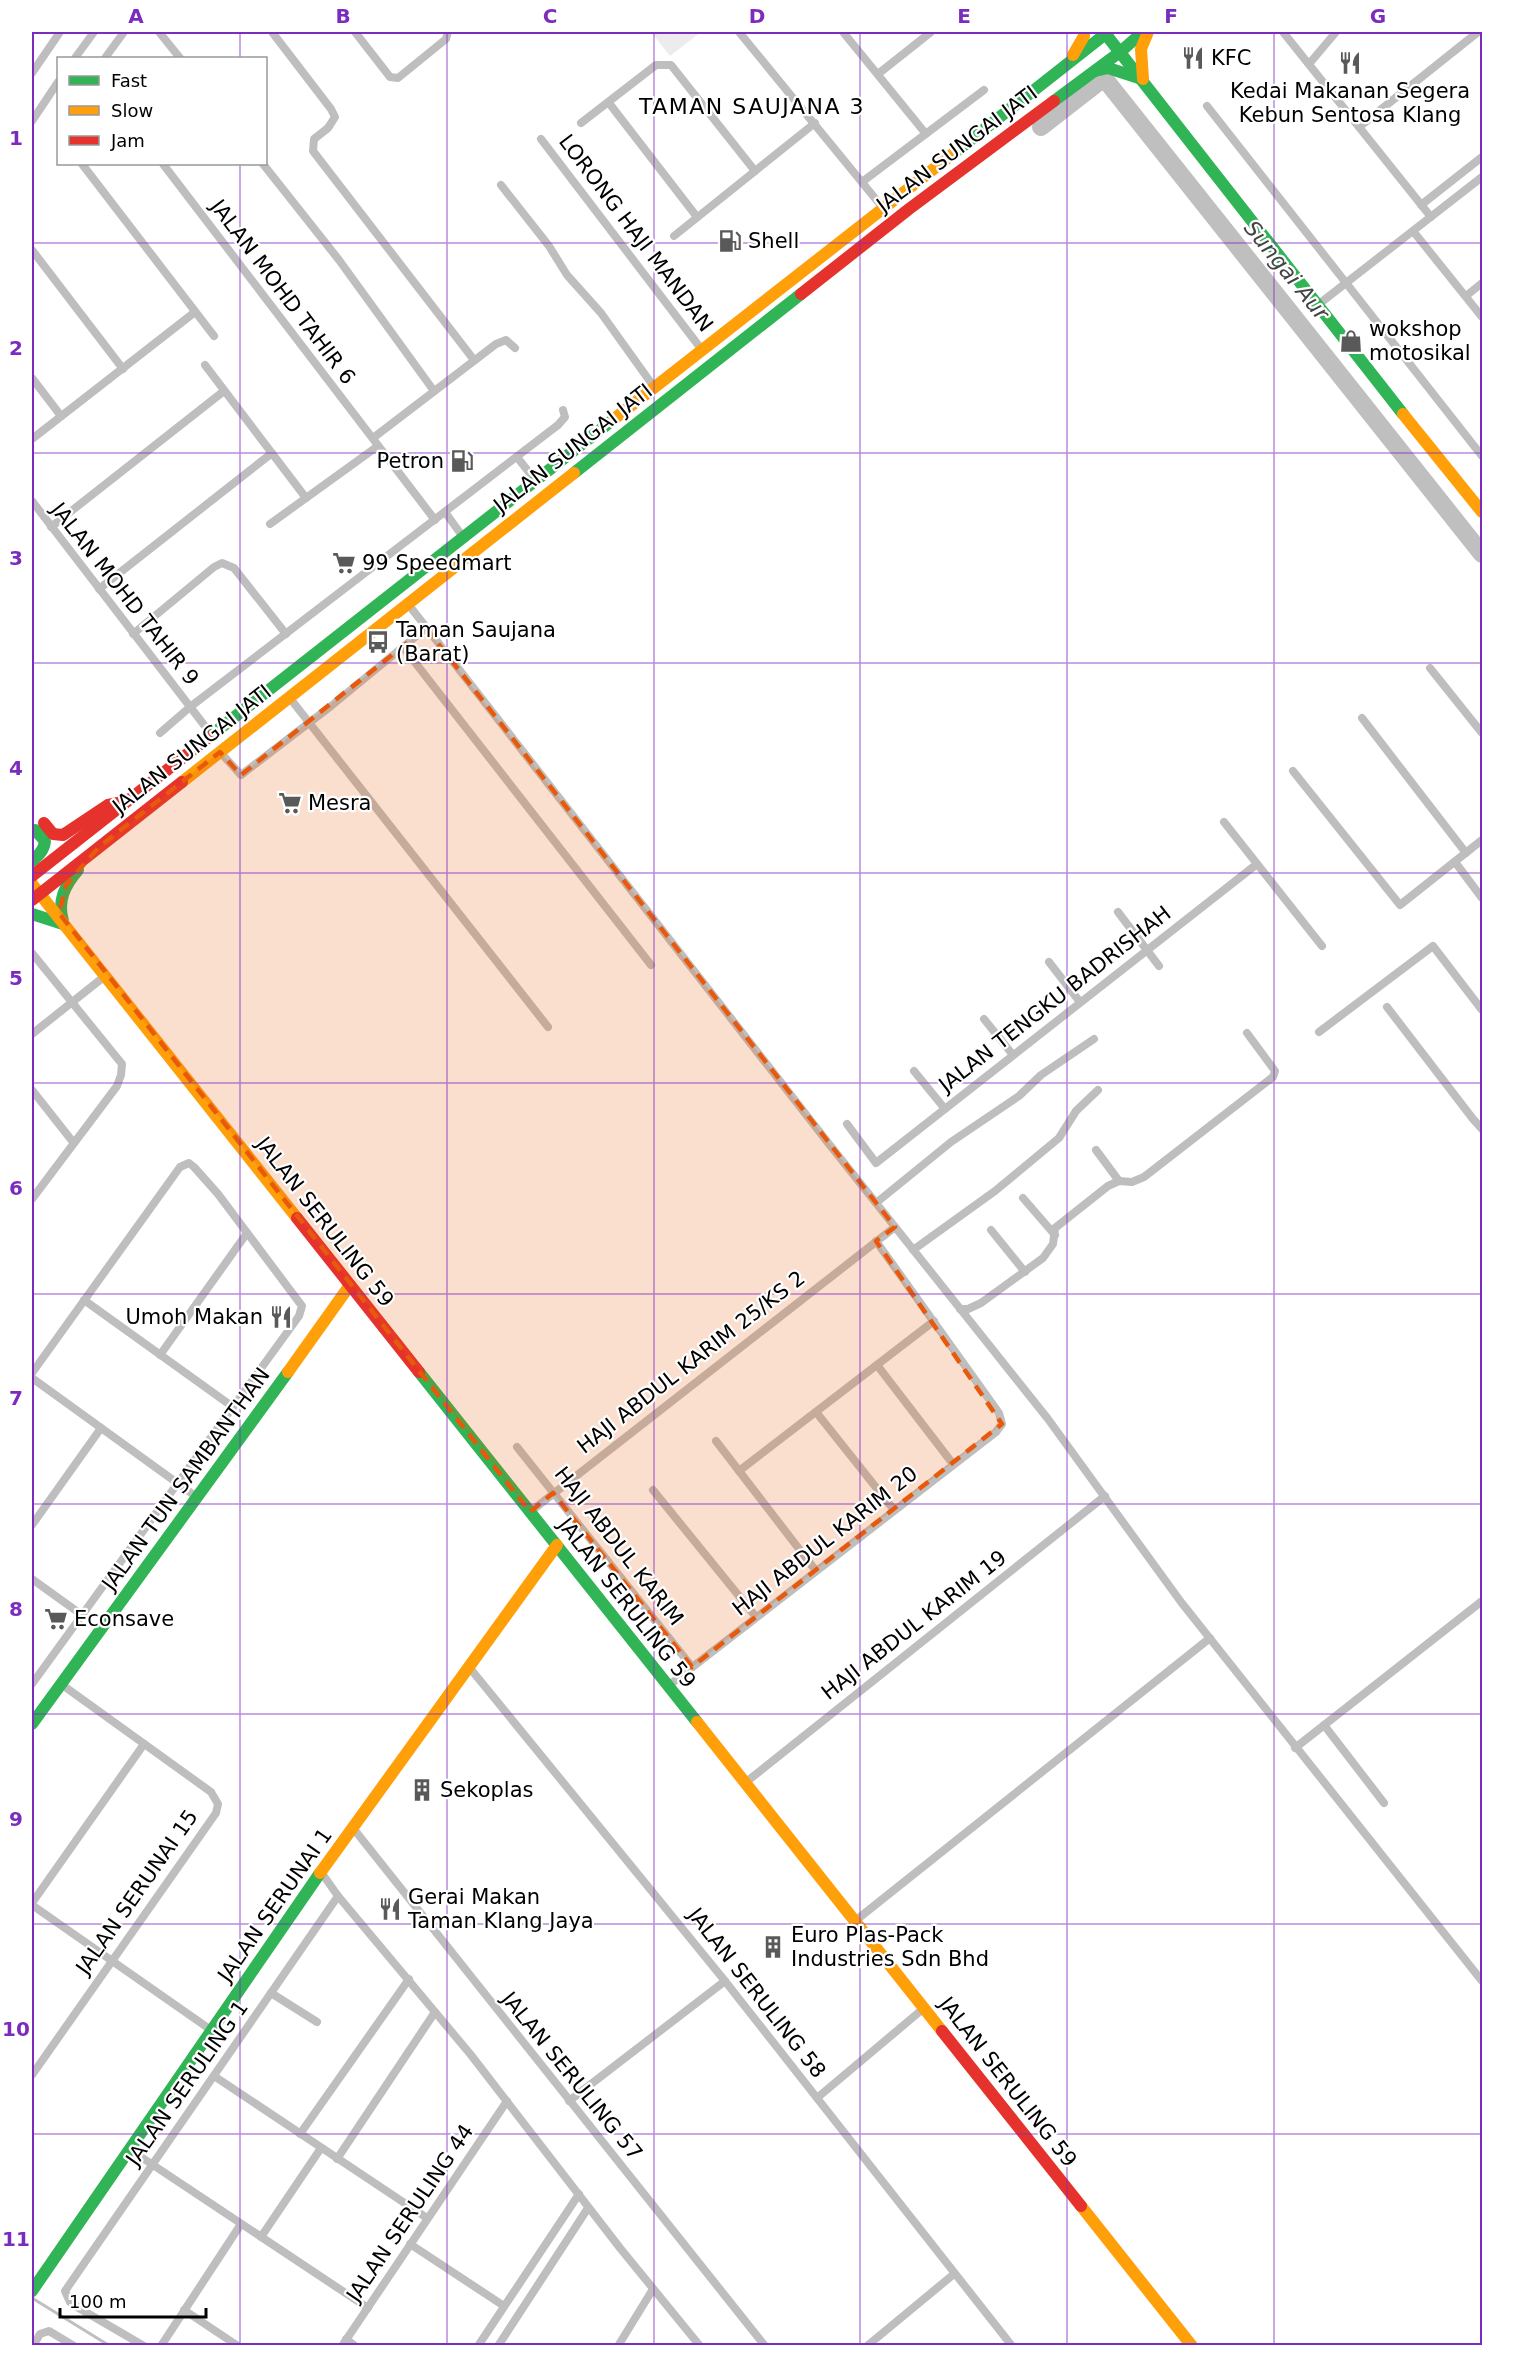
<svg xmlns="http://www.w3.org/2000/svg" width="1514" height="2377" font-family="'DejaVu Sans',sans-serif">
  <rect width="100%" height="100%" fill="#fff"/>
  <polygon fill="#ececec" points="651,32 701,32 670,56"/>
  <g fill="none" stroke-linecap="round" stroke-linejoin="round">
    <polyline stroke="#bfbfbf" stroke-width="3" points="32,2298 110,2346"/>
    <polyline stroke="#bfbfbf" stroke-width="18" points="1041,127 1104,78 1482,554"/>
    <g stroke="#bebebe" stroke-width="8">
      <polyline points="159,32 180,58"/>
      <polyline points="272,32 331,109 335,117 328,128 314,139 313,151 474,360"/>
      <polyline points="355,32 390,77 398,78 446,39 448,32"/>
      <polyline points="739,32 883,208"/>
      <polyline points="843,32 926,134"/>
      <polyline points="1283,32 1431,217"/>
      <polyline points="75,58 94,32"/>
      <polyline points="105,58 124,32"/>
      <polyline points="1309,64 1336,32"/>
      <polyline points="32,73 60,32"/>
      <polyline points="878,74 931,32"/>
      <polyline points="609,103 697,217"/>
      <polyline points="1207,106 1482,456"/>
      <polyline points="32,121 58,82"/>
      <polyline points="581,123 656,65 671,65 755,171"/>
      <polyline points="1359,127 1478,32"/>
      <polyline points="541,139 702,350"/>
      <polyline points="82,164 214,336"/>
      <polyline points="163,164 435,520"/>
      <polyline points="263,164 339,260 434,391"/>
      <polyline points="862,182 984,90"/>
      <polyline points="501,185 549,246 567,275 601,313 654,387"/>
      <polyline points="1421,205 1482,157"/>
      <polyline points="1413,231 1482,317"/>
      <polyline points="674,236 815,123"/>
      <polyline points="32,250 123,369"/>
      <polyline points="1466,296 1482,283"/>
      <polyline points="1319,304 1482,177"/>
      <polyline points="205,365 306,498"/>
      <polyline points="32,378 61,416"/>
      <polyline points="373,438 496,344 506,340 515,348"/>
      <polyline points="32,439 195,312"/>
      <polyline points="517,457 535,480"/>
      <polyline points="32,501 211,734"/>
      <polyline points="445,512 463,537"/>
      <polyline points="270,524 378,446"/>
      <polyline points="51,527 224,391"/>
      <polyline points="99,589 272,453"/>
      <polyline points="408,604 829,1144 1048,1419 1181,1602 1482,1981"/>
      <polyline points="133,634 214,567 222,563 234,568 286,634"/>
      <polyline points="403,647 651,965"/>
      <polyline points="1430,668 1482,733"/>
      <polyline points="289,697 548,1027"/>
      <polyline points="1362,718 1466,853"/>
      <polyline points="160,733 190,707 558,425 565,417 563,410"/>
      <polyline points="220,752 241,775 331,706 426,628"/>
      <polyline points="1293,771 1400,905 1482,840"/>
      <polyline points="1224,822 1322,946"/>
      <polyline points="1455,862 1482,898"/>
      <polyline points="1118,912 1159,966"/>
      <polyline points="32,953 122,1064 121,1075 117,1086 32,1199"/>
      <polyline points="1049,962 1080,1002"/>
      <polyline points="1387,1007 1473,1119 1482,1129"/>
      <polyline points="984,1019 1013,1055"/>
      <polyline points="1319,1032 1433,946 1482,1010"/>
      <polyline points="32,1034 105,976"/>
      <polyline points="914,1071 945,1109"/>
      <polyline points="32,1090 73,1142"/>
      <polyline points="847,1124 876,1163 1257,864"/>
      <polyline points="1096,1150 1119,1181"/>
      <polyline points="1023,1198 1055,1235"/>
      <polyline points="876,1203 951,1142 1019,1096 1041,1075 1094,1039"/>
      <polyline points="991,1230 1025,1272"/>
      <polyline points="913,1250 995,1191 1059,1138 1076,1111 1098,1090"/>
      <polyline points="84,1300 233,1407"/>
      <polyline points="960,1309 968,1309 981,1303 1043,1258 1053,1244 1055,1228 1108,1186 1119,1181 1132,1182 1144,1177 1273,1077 1275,1071 1247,1033"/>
      <polyline points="160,1355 247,1233"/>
      <polyline points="877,1365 953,1464"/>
      <polyline points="32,1373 180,1167 189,1163 194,1167 218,1194 302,1306 299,1316 32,1684"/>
      <polyline points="32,1378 198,1498"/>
      <polyline points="816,1412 894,1510"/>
      <polyline points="716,1441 816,1571"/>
      <polyline points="517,1447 692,1667"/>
      <polyline points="739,1471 934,1321"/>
      <polyline points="653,1490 756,1617"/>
      <polyline points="530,1512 895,1227"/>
      <polyline points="32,1525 101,1428"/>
      <polyline points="32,1579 82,1615"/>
      <polyline points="469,1667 725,1981 1012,2346"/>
      <polyline points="668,1686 996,1432 1002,1424 999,1413 876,1241"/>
      <polyline points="1324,1725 1384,1803"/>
      <polyline points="1295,1748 1482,1601"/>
      <polyline points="745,1783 1105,1496"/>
      <polyline points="353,1828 765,2346"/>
      <polyline points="321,1872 338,1896 471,2055 620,2248 700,2346"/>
      <polyline points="32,1903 144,1744"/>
      <polyline points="32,1905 211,2030"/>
      <polyline points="855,1921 1210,1638"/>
      <polyline points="271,1993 317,2022"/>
      <polyline points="32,2075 216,1813 218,1804 211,1792 61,1684"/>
      <polyline points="214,2076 427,2218"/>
      <polyline points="817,2098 924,2008"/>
      <polyline points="569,2101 725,1981"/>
      <polyline points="300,2134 409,1979"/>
      <polyline points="129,2149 368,2308"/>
      <polyline points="337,2159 435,2012"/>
      <polyline points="261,2237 321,2148"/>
      <polyline points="410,2244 504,2306"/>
      <polyline points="184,2310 238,2346"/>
      <polyline points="346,2339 355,2346"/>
      <polyline points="33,2346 40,2334 49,2331 74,2346"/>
      <polyline points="144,2346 77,2307 70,2302 65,2291 338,1896"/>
      <polyline points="161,2346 241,2224"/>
      <polyline points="342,2346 507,2101"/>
      <polyline points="478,2346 579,2194"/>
      <polyline points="498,2346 588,2208"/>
      <polyline points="618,2346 653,2289"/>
      <polyline points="867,2346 954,2274"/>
    </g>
    <g stroke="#30b455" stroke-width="12">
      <polyline points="1104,32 1403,414"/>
      <polyline points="1095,71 1108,68 1142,79"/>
      <polyline points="1054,101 1120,52 1143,32"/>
      <polyline points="954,153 1108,32"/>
      <polyline points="574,473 801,294"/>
      <polyline points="209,737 614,419"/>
      <path d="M32 861C39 855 44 850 45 841L35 830"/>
      <polyline points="32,914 63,924"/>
      <path d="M63 921C57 901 65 885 78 870"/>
      <polyline points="419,1372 697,1722"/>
      <polyline points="32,1724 288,1372"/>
      <polyline points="32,2291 320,1873"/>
    </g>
    <g stroke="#ff9f0a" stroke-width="12">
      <polyline points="1073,55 1084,36 1084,32"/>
      <polyline points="1143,79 1141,49 1148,32"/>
      <polyline points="1403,414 1482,512"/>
      <polyline points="614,419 954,153"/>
      <polyline points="182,782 574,473"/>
      <polyline points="32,884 297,1218"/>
      <polyline points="288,1372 350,1285"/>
      <polyline points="697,1722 942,2031"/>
      <polyline points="320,1873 557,1545"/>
      <polyline points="1081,2206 1192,2346"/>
    </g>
    <g stroke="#e5322d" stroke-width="12">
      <polyline points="801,294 909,209 1054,101"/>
      <polyline points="44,823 53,834 63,835 108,805 123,802"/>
      <polyline points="32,876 209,737"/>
      <polyline points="32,900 182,782"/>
      <polyline points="297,1218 419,1372"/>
      <polyline points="942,2031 1081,2206"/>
    </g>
  </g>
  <path fill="#e8590c" fill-opacity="0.2" stroke="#e8590c" stroke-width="4.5" stroke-dasharray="12 8" stroke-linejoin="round" d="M426 628 895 1227 876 1241 1002 1424 692 1667 553 1493 530 1512 59 913 66 885 99 847 220 752 241 775Z"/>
  <path fill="none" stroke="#7b2cbf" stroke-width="1.5" stroke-opacity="0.55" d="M240 32V58M447 32V2346M654 32V2346M860 32V2346M1067 32V2346M1274 32V2346M240 164V2346M32 243H1482M32 453H1482M32 663H1482M32 873H1482M32 1083H1482M32 1294H1482M32 1504H1482M32 1714H1482M32 1924H1482M32 2134H1482"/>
  <defs>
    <g id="restaurant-bare" transform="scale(1.8)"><path d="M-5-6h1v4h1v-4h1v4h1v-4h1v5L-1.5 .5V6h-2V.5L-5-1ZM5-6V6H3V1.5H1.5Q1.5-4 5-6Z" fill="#595959" stroke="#fff" stroke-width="2.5" paint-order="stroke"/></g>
    <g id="fuel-bare" transform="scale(1.8)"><path d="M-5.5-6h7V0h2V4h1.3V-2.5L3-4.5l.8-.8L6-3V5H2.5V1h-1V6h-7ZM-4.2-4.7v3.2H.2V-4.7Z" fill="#595959" stroke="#fff" stroke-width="2.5" paint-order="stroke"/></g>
    <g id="shop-bare" transform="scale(1.8)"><path d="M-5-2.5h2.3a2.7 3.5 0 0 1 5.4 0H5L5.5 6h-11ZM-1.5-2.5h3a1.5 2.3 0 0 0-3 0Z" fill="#595959" stroke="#fff" stroke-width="2.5" paint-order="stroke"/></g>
    <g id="supermarket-bare" transform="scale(1.8)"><path d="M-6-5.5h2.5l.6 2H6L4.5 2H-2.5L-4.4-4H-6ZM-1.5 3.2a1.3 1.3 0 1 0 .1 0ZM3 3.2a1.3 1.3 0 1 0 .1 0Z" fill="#595959" stroke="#fff" stroke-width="2.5" paint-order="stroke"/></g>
    <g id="bus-bare" transform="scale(1.8)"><path d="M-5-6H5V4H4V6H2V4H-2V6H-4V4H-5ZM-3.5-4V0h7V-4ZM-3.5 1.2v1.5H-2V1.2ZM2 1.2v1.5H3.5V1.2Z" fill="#595959" stroke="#fff" stroke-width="2.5" paint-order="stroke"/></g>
    <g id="building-bare" transform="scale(1.8)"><path d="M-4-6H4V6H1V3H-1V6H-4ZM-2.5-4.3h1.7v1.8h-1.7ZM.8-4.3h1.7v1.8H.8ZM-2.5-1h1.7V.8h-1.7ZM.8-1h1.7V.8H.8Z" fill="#595959" stroke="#fff" stroke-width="2.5" paint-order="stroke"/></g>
  </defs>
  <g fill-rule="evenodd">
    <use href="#restaurant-bare" x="1193" y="58"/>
    <use href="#restaurant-bare" x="1350" y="63"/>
    <use href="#fuel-bare" x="730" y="241"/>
    <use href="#shop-bare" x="1351" y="341"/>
    <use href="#fuel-bare" x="462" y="461"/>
    <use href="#supermarket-bare" x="344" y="563"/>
    <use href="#bus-bare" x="378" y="642"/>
    <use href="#supermarket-bare" x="290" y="803"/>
    <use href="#restaurant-bare" x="281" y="1317"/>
    <use href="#supermarket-bare" x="56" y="1619"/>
    <use href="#building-bare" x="422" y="1790"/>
    <use href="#restaurant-bare" x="390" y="1909"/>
    <use href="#building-bare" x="773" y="1947"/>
  </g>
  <g text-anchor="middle" stroke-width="4.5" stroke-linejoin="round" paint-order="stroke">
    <g font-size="21" fill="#000" stroke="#fff" text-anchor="start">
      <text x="1211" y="65">KFC</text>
      <text x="1350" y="98" text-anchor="middle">Kedai Makanan Segera<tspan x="1350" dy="24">Kebun Sentosa Klang</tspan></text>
      <text x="748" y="248">Shell</text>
      <text x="1369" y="336">wokshop<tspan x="1369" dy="24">motosikal</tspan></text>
      <text x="444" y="468" text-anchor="end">Petron</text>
      <text x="362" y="570">99 Speedmart</text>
      <text x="396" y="637">Taman Saujana<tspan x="396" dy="24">(Barat)</tspan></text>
      <text x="308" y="810">Mesra</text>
      <text x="263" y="1324" text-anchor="end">Umoh Makan</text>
      <text x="74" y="1626">Econsave</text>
      <text x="440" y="1797">Sekoplas</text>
      <text x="408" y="1904">Gerai Makan<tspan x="408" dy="24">Taman Klang Jaya</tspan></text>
      <text x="791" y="1942">Euro Plas-Pack<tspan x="791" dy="24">Industries Sdn Bhd</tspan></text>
    </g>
    <g font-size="21" fill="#000" stroke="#fff">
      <text transform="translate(957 149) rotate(-37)" y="7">JALAN SUNGAI JATI</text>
      <text transform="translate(636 233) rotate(53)" y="7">LORONG HAJI MANDAN</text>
      <text transform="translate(283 292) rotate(53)" y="7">JALAN MOHD TAHIR 6</text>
      <text transform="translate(573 448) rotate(-38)" y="7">JALAN SUNGAI JATI</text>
      <text transform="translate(125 594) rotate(52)" y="7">JALAN MOHD TAHIR 9</text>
      <text transform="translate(192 749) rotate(-38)" y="7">JALAN SUNGAI JATI</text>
      <text transform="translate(1055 999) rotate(-38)" y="7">JALAN TENGKU BADRISHAH</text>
      <text transform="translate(325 1222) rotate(52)" y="7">JALAN SERULING 59</text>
      <text transform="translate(691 1362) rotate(-38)" y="7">HAJI ABDUL KARIM 25/KS 2</text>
      <text transform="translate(186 1479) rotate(-54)" y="7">JALAN TUN SAMBANTHAN</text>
      <text transform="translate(825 1541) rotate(-38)" y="7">HAJI ABDUL KARIM 20</text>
      <text transform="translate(619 1546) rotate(52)" y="7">HAJI ABDUL KARIM</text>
      <text transform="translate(627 1603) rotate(52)" y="7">JALAN SERULING 59</text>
      <text transform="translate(914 1625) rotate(-38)" y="7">HAJI ABDUL KARIM 19</text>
      <text transform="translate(137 1892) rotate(-55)" y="7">JALAN SERUNAI 15</text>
      <text transform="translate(275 1905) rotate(-55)" y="7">JALAN SERUNAI 1</text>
      <text transform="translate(757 1993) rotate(52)" y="7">JALAN SERULING 58</text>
      <text transform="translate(572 2076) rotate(51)" y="7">JALAN SERULING 57</text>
      <text transform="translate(1008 2082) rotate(52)" y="7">JALAN SERULING 59</text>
      <text transform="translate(187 2083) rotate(-55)" y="7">JALAN SERULING 1</text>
      <text transform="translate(410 2213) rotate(-56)" y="7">JALAN SERULING 44</text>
    </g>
    <g font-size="22" letter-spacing="1.5" fill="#000" stroke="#fff">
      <text x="752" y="114">TAMAN SAUJANA 3</text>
    </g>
    <g font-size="22" font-style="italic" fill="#444" stroke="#fff">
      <text transform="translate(1287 270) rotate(51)" y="8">Sungai Aur</text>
    </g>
  </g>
  <rect width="1514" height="2377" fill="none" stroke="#ffffff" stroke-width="66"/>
  <rect x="57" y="57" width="210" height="108" fill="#ffffff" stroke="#999999" stroke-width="1.5"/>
  <rect x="69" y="76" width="30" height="9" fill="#30b455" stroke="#999999" stroke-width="1.5"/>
  <text x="111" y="87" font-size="18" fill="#000000">Fast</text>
  <rect x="69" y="106" width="30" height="9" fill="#ff9f0a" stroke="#999999" stroke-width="1.5"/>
  <text x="111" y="117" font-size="18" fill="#000000">Slow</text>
  <rect x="69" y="136" width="30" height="9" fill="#e5322d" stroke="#999999" stroke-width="1.5"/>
  <text x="111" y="147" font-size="18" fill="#000000">Jam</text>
  <path d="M60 2308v9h146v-9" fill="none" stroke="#000000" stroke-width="3"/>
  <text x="69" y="2308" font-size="18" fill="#000000" stroke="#ffffff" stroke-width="4.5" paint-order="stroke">100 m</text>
  <rect x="33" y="33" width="1448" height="2311" fill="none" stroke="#7b2cbf" stroke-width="2"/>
  <g font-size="20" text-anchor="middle" font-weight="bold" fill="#7b2cbf">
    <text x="136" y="23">A</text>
    <text x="343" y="23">B</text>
    <text x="550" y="23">C</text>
    <text x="757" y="23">D</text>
    <text x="964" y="23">E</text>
    <text x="1171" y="23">F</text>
    <text x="1378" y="23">G</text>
    <text x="16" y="145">1</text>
    <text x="16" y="355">2</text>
    <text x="16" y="565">3</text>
    <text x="16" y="775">4</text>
    <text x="16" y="985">5</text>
    <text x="16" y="1195">6</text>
    <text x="16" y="1405">7</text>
    <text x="16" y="1616">8</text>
    <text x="16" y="1826">9</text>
    <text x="16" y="2036">10</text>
    <text x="16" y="2246">11</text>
  </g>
</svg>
